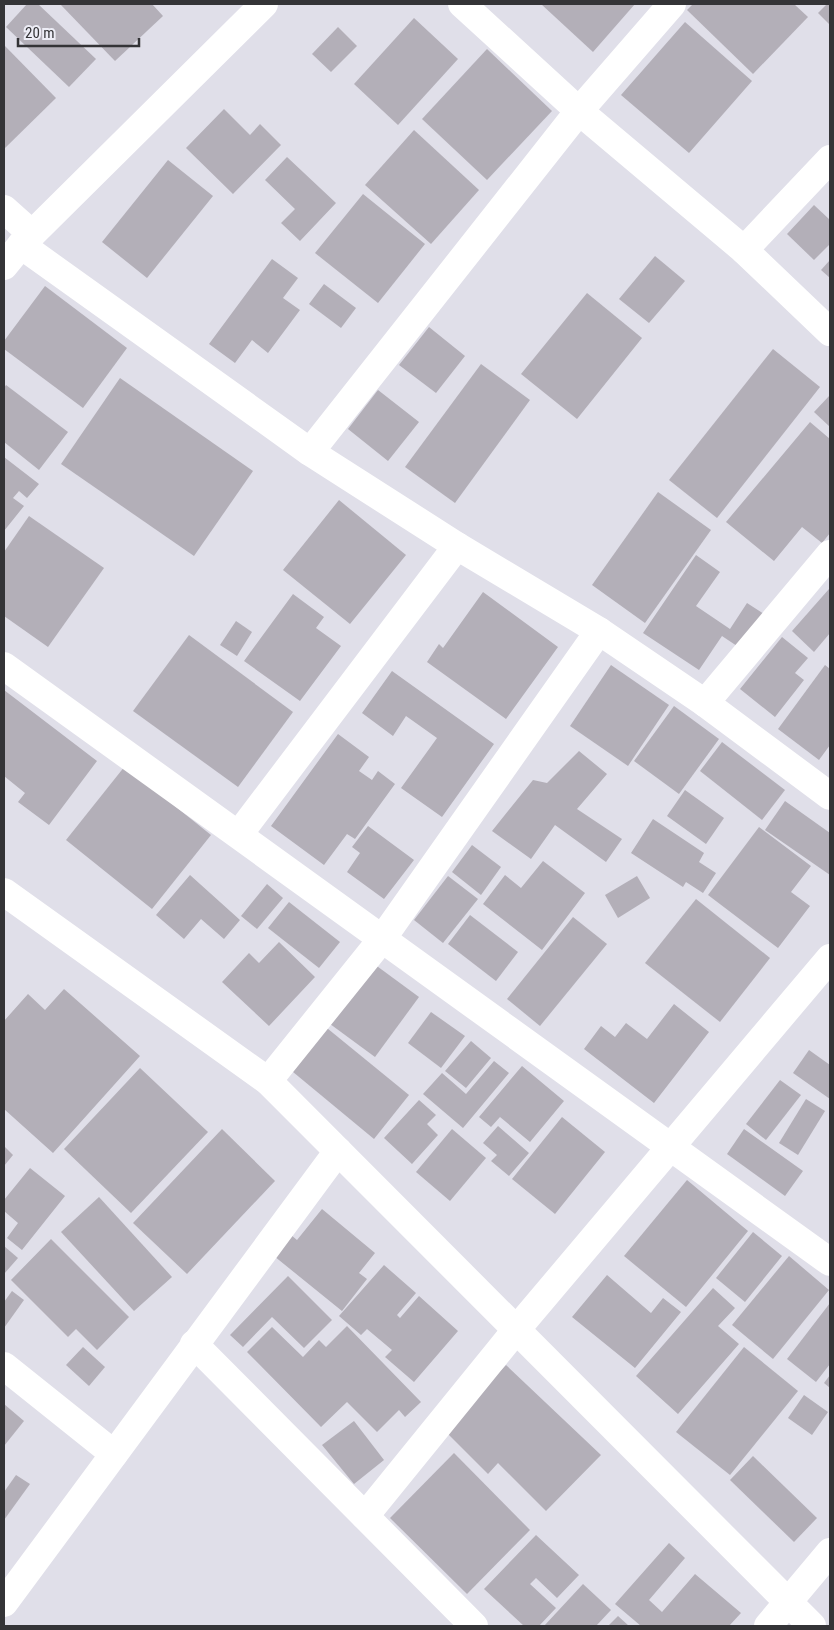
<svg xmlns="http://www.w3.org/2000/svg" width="834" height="1630" font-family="'Roboto Condensed',sans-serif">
  <rect width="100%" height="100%" fill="#e0dfe9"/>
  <g fill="#b3afb8">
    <polygon points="27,4 38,4 96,59 69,87 6,27"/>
    <polygon points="60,4 152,4 163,16 115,61"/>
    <polygon points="541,4 635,4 593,52"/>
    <polygon points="693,4 794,4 808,17 753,74 687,10"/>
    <polygon points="827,4 830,4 830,25 818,13"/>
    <polygon points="414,18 458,59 398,125 354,84"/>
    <polygon points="685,22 752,81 689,153 621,95"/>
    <polygon points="338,27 357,46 331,72 312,54"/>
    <polygon points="4,45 56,98 4,149"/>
    <polygon points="487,49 552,111 487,180 422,119"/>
    <polygon points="224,109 250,135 260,124 281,145 233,194 186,148"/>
    <polygon points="414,130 479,190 431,244 365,185"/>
    <polygon points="287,157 336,203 300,241 281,223 295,209 265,180"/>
    <polygon points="168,160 213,196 147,278 102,242"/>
    <polygon points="363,194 425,244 378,303 315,253"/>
    <polygon points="814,205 830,220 830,244 814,260 787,234"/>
    <polygon points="655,256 685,281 649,323 619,299"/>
    <polygon points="272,259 298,278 283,298 300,310 268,353 252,340 235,363 209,344"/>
    <polygon points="830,260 830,278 821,270"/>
    <polygon points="324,284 356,308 341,328 309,304"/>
    <polygon points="45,286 127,348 83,408 4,349 4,341"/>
    <polygon points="587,293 642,338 577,419 521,374"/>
    <polygon points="429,327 465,356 436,393 399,365"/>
    <polygon points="773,349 820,387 717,518 669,480"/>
    <polygon points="481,364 530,400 455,503 405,467"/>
    <polygon points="120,378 253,471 194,556 61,464"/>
    <polygon points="6,385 68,432 39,470 4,442 4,388"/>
    <polygon points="378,390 419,422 388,461 348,429"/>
    <polygon points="830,395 830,427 814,412"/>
    <polygon points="810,422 830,439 830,533 822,543 802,527 774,561 726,522"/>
    <polygon points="4,457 39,484 27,498 19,491 13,498 24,506 4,531"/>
    <polygon points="658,492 711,530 645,623 592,585"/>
    <polygon points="339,500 406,555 350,624 283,570"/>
    <polygon points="29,516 104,568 48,647 4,616 4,552"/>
    <polygon points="696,555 720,572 696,606 730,629 747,603 767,616 743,650 722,636 699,670 643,633"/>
    <polygon points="829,589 830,633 814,652 792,631"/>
    <polygon points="483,592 558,647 506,719 427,662 439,644 443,648"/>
    <polygon points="293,594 324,617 316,628 341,646 300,701 244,661"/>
    <polygon points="236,621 252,632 237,656 220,645"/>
    <polygon points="189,635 293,712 238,787 133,711"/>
    <polygon points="782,637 808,658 795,673 804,680 775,717 740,689"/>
    <polygon points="611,665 669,705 628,766 570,726"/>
    <polygon points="825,665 830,669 830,745 819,760 778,729"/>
    <polygon points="392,671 494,744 442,817 401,788 437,738 406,716 393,736 362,713"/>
    <polygon points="4,690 97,761 49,825 18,802 25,793 4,776"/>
    <polygon points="674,706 719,739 679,794 634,761"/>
    <polygon points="338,734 369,757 359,771 372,780 378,771 395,784 355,839 347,834 324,865 271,826"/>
    <polygon points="722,742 785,790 762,820 700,771"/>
    <polygon points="579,751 607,774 577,809 622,839 606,862 555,825 531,859 492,831 533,780 547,783"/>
    <polygon points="125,766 211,835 152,909 66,840"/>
    <polygon points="685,790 724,818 706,844 667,816"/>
    <polygon points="785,801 830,833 830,875 765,830"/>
    <polygon points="653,819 704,853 699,862 716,873 703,893 686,882 683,887 631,853"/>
    <polygon points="368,826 414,860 384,899 347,872 360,853 352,847"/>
    <polygon points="759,827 811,866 791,892 810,906 778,948 708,895"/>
    <polygon points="472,845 501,867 481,895 452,872"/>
    <polygon points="543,861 585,893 542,950 483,904 505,875 521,888"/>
    <polygon points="190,875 240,920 224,939 201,919 184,939 156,915"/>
    <polygon points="448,876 478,899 443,943 414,920"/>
    <polygon points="637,876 650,898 618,918 605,895"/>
    <polygon points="267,884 283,898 257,929 241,916"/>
    <polygon points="696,899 770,958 720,1022 645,963"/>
    <polygon points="289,902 340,942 319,968 268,928"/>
    <polygon points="470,915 518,952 496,981 448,944"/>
    <polygon points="573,917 607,944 540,1026 507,999"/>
    <polygon points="279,942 315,977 269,1026 222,982 249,953 259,963"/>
    <polygon points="370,961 419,997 375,1057 326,1021"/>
    <polygon points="64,989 140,1056 53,1153 4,1109 4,1021 28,994 45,1010"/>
    <polygon points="674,1004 709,1032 654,1103 584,1049 601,1026 615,1037 626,1023 647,1039"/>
    <polygon points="431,1012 465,1036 441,1068 408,1043"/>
    <polygon points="322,1024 409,1095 374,1139 287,1067"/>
    <polygon points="471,1041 491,1058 466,1088 445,1071"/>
    <polygon points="809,1050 830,1065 830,1099 793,1073"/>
    <polygon points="494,1061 509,1073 463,1128 423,1094 442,1073 466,1094"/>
    <polygon points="522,1066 564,1101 530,1142 500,1117 491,1127 479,1117"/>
    <polygon points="140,1068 208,1132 131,1213 64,1149"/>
    <polygon points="780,1080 801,1095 766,1140 746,1124"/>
    <polygon points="806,1099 825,1111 798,1155 779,1143"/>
    <polygon points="419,1100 436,1115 427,1124 438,1135 412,1164 384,1138"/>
    <polygon points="562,1117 605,1152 555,1214 512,1179"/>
    <polygon points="498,1126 529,1153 509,1176 491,1161 497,1155 483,1143"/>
    <polygon points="222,1129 275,1181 187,1274 133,1223"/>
    <polygon points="452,1129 486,1158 450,1201 416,1172"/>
    <polygon points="744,1129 803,1171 785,1196 727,1154"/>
    <polygon points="4,1146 13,1155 4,1166"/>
    <polygon points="30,1168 65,1196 22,1250 7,1238 18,1223 4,1211 4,1200"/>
    <polygon points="687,1180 748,1231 686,1307 624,1256"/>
    <polygon points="99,1197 172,1277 134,1311 61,1232"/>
    <polygon points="322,1209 375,1253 359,1273 367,1279 342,1311 274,1256 291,1235 297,1240"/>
    <polygon points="753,1232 782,1256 745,1302 716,1278"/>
    <polygon points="51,1239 129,1317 97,1350 76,1329 68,1337 11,1280"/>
    <polygon points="4,1246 18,1258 4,1274"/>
    <polygon points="789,1256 829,1290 773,1359 732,1325"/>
    <polygon points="384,1265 416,1293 397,1315 400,1318 419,1296 458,1331 414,1382 385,1357 392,1350 367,1329 361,1335 339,1316"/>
    <polygon points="607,1275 651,1313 663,1298 681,1312 635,1368 572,1317"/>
    <polygon points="288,1276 332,1320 304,1348 272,1317 243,1347 230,1335"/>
    <polygon points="713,1288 735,1308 718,1326 739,1344 678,1414 636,1376"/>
    <polygon points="12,1291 24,1300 4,1328 4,1302"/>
    <polygon points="830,1303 830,1364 816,1382 787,1359"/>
    <polygon points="347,1326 421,1402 405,1417 399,1410 377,1432 347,1402 321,1427 247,1352 272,1327 303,1357 319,1340 326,1347"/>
    <polygon points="83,1347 105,1367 89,1386 66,1365"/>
    <polygon points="744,1347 798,1391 730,1475 676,1432"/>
    <polygon points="506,1365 601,1455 546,1511 498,1463 488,1474 443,1429"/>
    <polygon points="830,1375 830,1388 824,1383"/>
    <polygon points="804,1395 828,1412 812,1435 788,1418"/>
    <polygon points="4,1404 24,1421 4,1446"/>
    <polygon points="354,1421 384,1460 354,1484 322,1445"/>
    <polygon points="454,1453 530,1530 467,1594 390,1518"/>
    <polygon points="753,1456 817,1518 794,1542 730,1480"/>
    <polygon points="16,1475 30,1484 4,1520 4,1492"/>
    <polygon points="536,1535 579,1575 557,1598 536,1578 530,1584 556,1608 539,1626 524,1626 484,1589"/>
    <polygon points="669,1543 685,1558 649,1600 662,1612 695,1574 741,1613 729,1626 641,1626 615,1604"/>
    <polygon points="583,1584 611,1610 596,1626 544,1626"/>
    <polygon points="618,1616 629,1626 608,1626"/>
  </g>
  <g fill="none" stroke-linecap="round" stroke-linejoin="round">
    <g stroke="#fff" stroke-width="28">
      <polyline points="462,4 579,111 744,250 830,332"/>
      <polyline points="4,209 32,234"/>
      <polyline points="21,245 310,452 457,546 599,631 705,703 830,796"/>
      <polyline points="744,250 830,159"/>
      <polyline points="4,266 21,245 264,4"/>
      <polyline points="310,452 579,111 672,4"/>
      <polyline points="4,666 830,1262"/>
      <polyline points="705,703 830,554"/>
      <polyline points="239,834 457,546"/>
      <polyline points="268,1081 382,939 599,631"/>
      <polyline points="194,1344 474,1626"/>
      <polyline points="4,1366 114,1454"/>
      <polyline points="365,1516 516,1330 830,958"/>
      <polyline points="4,1603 338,1151"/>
      <polyline points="768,1626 830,1552"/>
    </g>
    <polyline stroke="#fff" stroke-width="28" points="4,892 268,1081 812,1626"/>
  </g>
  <rect width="834" height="1630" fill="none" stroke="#343437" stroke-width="10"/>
  <path d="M18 38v8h121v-8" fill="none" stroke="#343437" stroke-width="2.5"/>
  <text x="25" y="38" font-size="15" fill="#343437" stroke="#ededf6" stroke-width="4" paint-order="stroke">20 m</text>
</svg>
